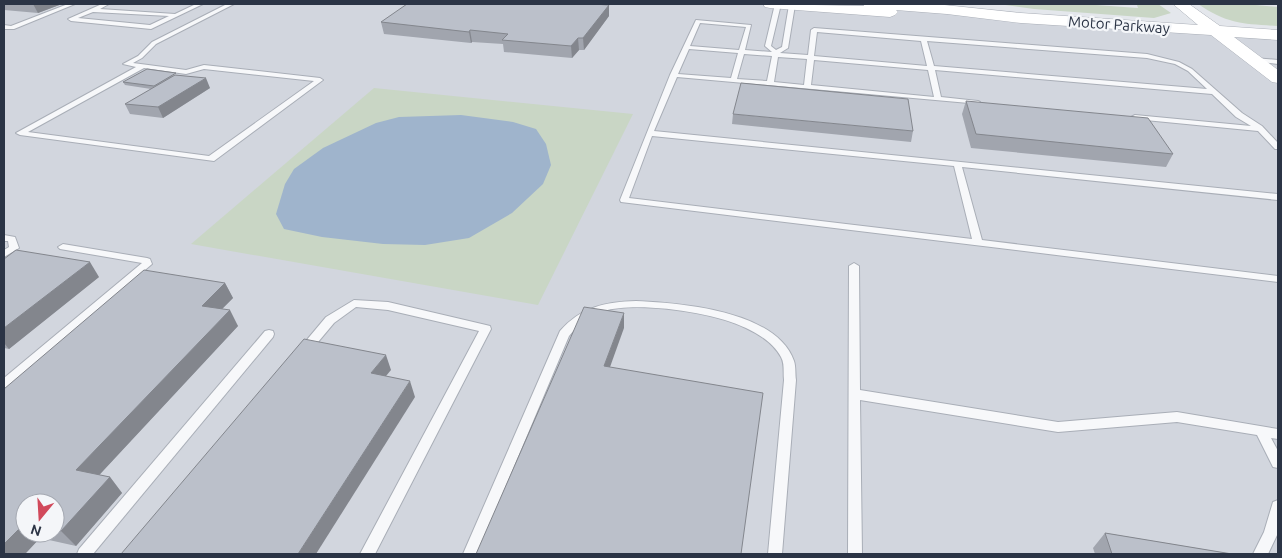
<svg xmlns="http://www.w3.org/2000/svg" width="1282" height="558" font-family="Ubuntu,sans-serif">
  <rect width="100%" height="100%" fill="#e4e7ec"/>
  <path fill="#d2d6de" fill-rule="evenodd" d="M4 4H861L1278 36V554H4ZM25 503H55V533H25Z"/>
  <g fill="#c9d6c5">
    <polygon points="998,4 1082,4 1138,8 1137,5 1134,4 1158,4 1171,13 1154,18 1034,9"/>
    <path d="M1198 4H1245L1278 7V26C1244 24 1227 24 1198 4Z"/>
    <polygon points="374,88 633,114 538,305 191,244"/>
  </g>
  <polygon fill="#9fb4cc" points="461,115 513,122 536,129 546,144 551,165 543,184 512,213 469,238 425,245 383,244 322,237 284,229 276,214 285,184 294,169 323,148 376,123 399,117"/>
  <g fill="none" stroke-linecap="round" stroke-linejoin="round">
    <g stroke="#a9aeb7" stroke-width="2">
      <g id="lane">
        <polygon points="68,4 75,4 14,29 4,29 4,25 11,26"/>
        <path d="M102 4H109L100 9 175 14 196 4H203L151 29 71 21 68 19ZM93 12 169 16 150 25 78 18Z"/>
        <path d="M227 4H234L156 44 142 58 133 63 186 70 204 65 320 78 323 80 214 161 20 135 16 133 136 67 123 64 138 56 152 42ZM144 68 186 74 204 69 314 81 209 156 28 132Z"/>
        <path d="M775 4H781L771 46 776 50 782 47 789 5 791 4 795 5 788 48 780 53 808 55 811 30 814 28 1147 54 1179 62 1192 69 1242 113 1262 126 1278 143V149H1275L1258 131 1135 119 1131 117 1135 115 1251 126 1236 117 1212 94 935 70 941 97 978 101 980 102V104L677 77 654 131 1278 194V200L962 167 982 240 1278 276V282L621 202 620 200 670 75 696 20 751 25 745 50 772 52 765 46ZM700 23 746 27 739 50 690 46ZM817 32 921 41 927 66 814 56ZM927 41 1147 58 1175 64 1188 71 1207 89 934 66ZM689 49 738 53 731 78 678 74ZM744 54 772 56 767 81 737 79ZM778 57 807 59 804 85 774 82ZM814 60 928 70 934 97 811 85ZM652 136 954 166 972 239 629 198Z"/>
        <polygon points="1254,58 1278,60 1278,64 1252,61 1252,59"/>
        <polygon points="4,235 15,237 19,248 4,257 4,250 9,247 8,241 4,241"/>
        <polygon points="63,244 147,258 150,259 152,264 8,387 4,388 4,378 142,263 60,249 58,247"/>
        <polygon points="854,263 859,266 860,390 1058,422 1177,412 1278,429 1278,439 1271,438 1278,451 1278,468 1273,467 1257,435 1177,422 1058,432 860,400 862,554 848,554 849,266"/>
        <polygon points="354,300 388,302 486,325 490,326 491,329 375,554 360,554 479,331 388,310 356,307 334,323 308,354 300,354 298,351 300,348 326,317"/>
        <path d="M636 301C680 303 776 310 794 361 796 367 795 374 796 380L782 554H768L784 380C783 372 785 364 781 357 774 344 759 334 746 328 713 312 638 301 603 311 589 315 578 325 569 336L477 554H463L560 331C581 307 605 302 636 301Z"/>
        <polygon points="269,330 273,331 274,334 273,337 93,554 77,554 79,549 265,331"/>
        <polygon points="1278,500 1278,533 1268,554 1253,554 1264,532 1273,502"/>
      </g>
    </g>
    <g stroke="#a9aeb7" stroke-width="1">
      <polygon id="secondary" points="763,4 864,6 863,4 935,4 1021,13 1198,25 1173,4 1189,4 1220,26 1278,30 1278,40 1234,37 1278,70 1278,83 1272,82 1211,35 1021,23 947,14 896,10 898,12 895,15 890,17 770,8 765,7"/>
    </g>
    <g stroke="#8b94a3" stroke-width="1">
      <path id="highway" d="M785 4H800C797 9 793 10 787 8Z"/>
    </g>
    <use href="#lane" fill="#f7f8fa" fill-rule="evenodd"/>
    <use href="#secondary" fill="#fff" fill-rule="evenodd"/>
    <use href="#highway" fill="#fff" fill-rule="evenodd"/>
  </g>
  <g fill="#a1a5ae" fill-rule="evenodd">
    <polygon points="4,4 62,4 38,13 4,10"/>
    <polygon points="609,5 609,16 584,50 579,50 572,58 504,52 503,44 472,42 471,43 384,34 381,22"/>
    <polygon points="177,75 210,88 163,118 130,114 125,104 151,89 125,85 123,82"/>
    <polygon points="966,101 1173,154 1166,167 971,148 962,114"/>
    <polygon points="733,114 913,131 911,142 732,124"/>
    <polygon points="4,259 99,277 9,349 4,348"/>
    <path d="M225 283 233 298 222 309 238 326 99 475 110 477 122 493 76 546 40 538 25 554H4V389ZM25 503H55V533H25Z"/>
    <polygon points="1105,533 1232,554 1095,554 1093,548"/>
  </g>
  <g fill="#83868d">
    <polygon points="33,4 62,4 38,13"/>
    <polygon points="609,5 609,16 584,50 583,38"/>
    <polygon points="470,30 472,42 471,43 469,32"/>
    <polygon points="578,38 579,50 572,58 571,46"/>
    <polygon points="206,78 210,88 163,118 158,107"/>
    <polygon points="90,262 99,277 9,349 4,343 4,328"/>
    <polygon points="225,283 233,298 210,321 202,306"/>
    <polygon points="230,310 238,326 89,486 76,470"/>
    <polygon points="624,313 624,328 605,381 604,366"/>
    <polygon points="386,355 391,370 376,388 371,373"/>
    <polygon points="410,381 415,397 316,554 298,554"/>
    <polygon points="110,477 122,493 76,546 61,531"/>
    <polygon points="25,523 25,533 35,533 40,538 25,554 4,554 4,544"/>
  </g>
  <g fill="#bbc0ca" stroke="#83868d">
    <polygon points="407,4 593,4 609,5 583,38 578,38 571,46 502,40 508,34 470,30 469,32 381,22"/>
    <polygon points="147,69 176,73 154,86 123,82"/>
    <polygon points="175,75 206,78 158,107 125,104"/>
    <polygon points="741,83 908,99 913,131 733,114"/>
    <polygon points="966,101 1148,118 1173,154 976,134"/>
    <polygon points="16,250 90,262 4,328 4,259"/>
    <polygon points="144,270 225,283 202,306 230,310 76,470 110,477 61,531 55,529 55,503 25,503 25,523 4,544 4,389"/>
    <polygon points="584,307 624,313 604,366 763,393 741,554 476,554"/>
    <polygon points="304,339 386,355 371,373 410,381 298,554 121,554"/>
    <polygon points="1105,533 1232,554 1112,554"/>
  </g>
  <g text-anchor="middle" stroke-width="4.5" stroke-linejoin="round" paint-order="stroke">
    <g font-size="15" fill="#2b3445" stroke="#f4f6f9">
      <text transform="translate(1119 25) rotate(4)" y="5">Motor Parkway</text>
    </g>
  </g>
  <rect width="1282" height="558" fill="none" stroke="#2b3445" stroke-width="10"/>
  <g transform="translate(40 518) rotate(198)"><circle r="24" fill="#f4f6f9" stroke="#a4a8b1"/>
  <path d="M0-4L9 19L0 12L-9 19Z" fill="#d1495b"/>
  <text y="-8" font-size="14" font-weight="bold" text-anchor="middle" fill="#2b3445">N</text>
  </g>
</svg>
